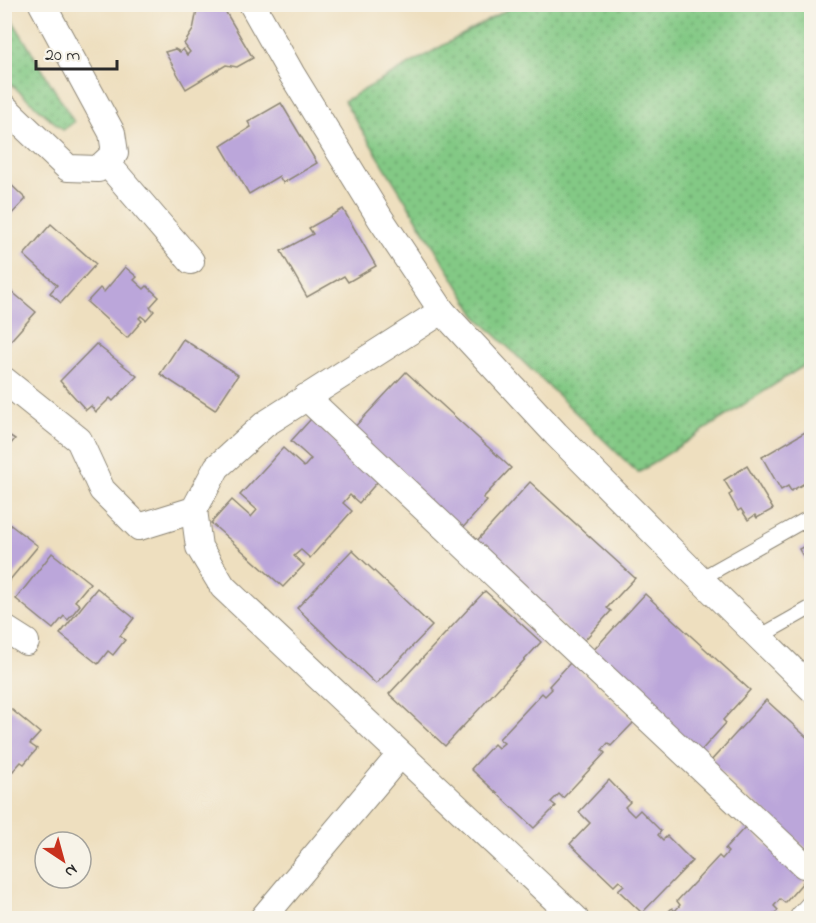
<svg xmlns="http://www.w3.org/2000/svg" width="816" height="923" font-family="'Indie Flower',sans-serif">
  <defs>
    <pattern id="grass-dots" width="8" height="8" patternUnits="userSpaceOnUse" patternTransform="scale(1.5)"><rect width="8" height="8" fill="#83c985"/><path d="M2 2h.1M6 6h.1" fill="none" stroke="#6ba36d" stroke-width="1.8" stroke-linecap="round"/></pattern>
  </defs>
  <rect width="100%" height="100%" fill="#f7f3e8"/>
  <filter id="ink" filterUnits="userSpaceOnUse"><feTurbulence type="fractalNoise" baseFrequency=".0167" numOctaves="2"/><feDisplacementMap in="SourceGraphic" scale="12" xChannelSelector="R" yChannelSelector="G"/><feConvolveMatrix kernelMatrix="1 2 1 2 8 2 1 2 1" color-interpolation-filters="sRGB"/></filter>
  <filter id="wash" filterUnits="userSpaceOnUse"><feTurbulence type="fractalNoise" baseFrequency=".008" numOctaves="4" result="noise"/><feDisplacementMap in="SourceGraphic" scale="24" xChannelSelector="R" yChannelSelector="G"/><feGaussianBlur stdDeviation="1.35" result="paint"/><feColorMatrix in="noise" values="0 0 0 0 0 0 0 0 0 0 0 0 0 0 0 0 0 1.4 0 .05"/><feComposite in="paint" operator="in"/></filter>
  <g filter="url(#wash)">
    <rect width="100%" height="100%" fill="#eedfbf"/>
    <g fill="url(#grass-dots)" stroke="#577a58" stroke-width="1.5">
      <polygon points="515,5 811,5 811,361 638,473 478,318 344,101"/>
      <polygon points="5,8 74,122 63,130 5,79"/>
    </g>
    <g id="blocks">
      <g fill="#bba6da">
        <polygon points="205,4 221,4 253,58 237,67 226,65 186,89 165,52 175,49 180,52 183,49 187,55 190,52 184,44 193,30 197,10"/>
        <polygon points="281,103 317,163 283,183 279,176 249,194 221,146 251,127 248,122"/>
        <polygon points="4,178 26,199 4,222"/>
        <polygon points="343,209 376,266 348,282 344,276 307,297 281,251 313,234 309,228"/>
        <polygon points="51,224 96,264 61,303 50,293 57,285 24,255"/>
        <polygon points="125,267 137,277 134,280 144,289 147,286 159,297 150,307 154,311 146,320 141,316 139,318 142,321 127,338 87,302 100,288 104,292"/>
        <polygon points="4,285 36,312 4,348"/>
        <polygon points="183,339 238,375 215,410 160,374"/>
        <polygon points="96,344 137,376 113,401 110,398 96,412 91,406 86,410 60,381"/>
        <polygon points="406,372 511,468 483,498 487,501 459,532 349,433"/>
        <polygon points="311,419 379,480 359,503 350,495 343,503 352,511 310,558 301,550 294,556 304,565 283,587 211,523 232,500 251,517 257,510 240,495 283,448 304,467 311,459 291,441"/>
        <polygon points="812,428 812,479 791,491 788,486 781,490 762,457"/>
        <polygon points="4,432 15,439 4,452"/>
        <polygon points="747,466 773,509 757,518 755,515 748,520 741,509 738,511 729,495 732,493 724,480"/>
        <polygon points="530,482 635,578 607,608 611,611 582,643 474,544"/>
        <polygon points="4,520 38,546 4,587"/>
        <polygon points="812,542 812,573 799,549"/>
        <polygon points="352,550 432,626 376,684 297,608"/>
        <polygon points="52,553 90,583 75,601 80,605 68,620 64,616 53,629 16,599"/>
        <polygon points="97,588 134,618 120,636 125,640 113,655 108,651 98,664 60,634"/>
        <polygon points="485,591 541,642 445,746 389,694"/>
        <polygon points="645,594 750,690 723,720 726,723 698,754 589,655"/>
        <polygon points="570,663 634,722 611,746 608,743 602,750 605,753 563,798 559,794 551,802 556,806 534,828 471,769 494,744 498,748 504,743 499,739 542,693 545,696 552,689 549,686"/>
        <polygon points="766,700 812,742 812,854 710,762"/>
        <polygon points="11,709 40,733 30,744 37,749 24,764 21,762 4,781 4,717"/>
        <polygon points="609,780 630,802 625,807 634,816 640,810 661,831 658,835 663,840 667,836 692,861 642,913 618,890 624,885 619,881 614,886 570,844 590,823 579,812"/>
        <polygon points="746,826 805,880 785,903 780,899 774,906 778,910 770,918 662,918 672,908 675,911 680,905 677,901 719,856 722,859 728,852 725,849"/>
      </g>
    </g>
  </g>
  <g filter="url(#ink)">
    <use href="#blocks" fill-opacity="0" stroke="#8c8575" stroke-width="1.5"/>
    <g fill="none" stroke-linecap="round" stroke-linejoin="round">
      <g stroke="#8c8575" stroke-width="16">
        <g id="lane">
          <polyline points="700,579 812,516"/>
          <polyline points="759,637 812,607"/>
        </g>
      </g>
      <g stroke="#8c8575" stroke-width="28">
        <g id="street">
          <polyline points="252,4 291,73 380,218 442,311 556,434 688,567 812,689"/>
          <polyline points="4,107 68,168 98,169 115,153 112,133 42,4"/>
          <polyline points="106,162 191,261"/>
          <polyline points="4,380 79,440 102,490 139,527 194,510 217,467 265,424 442,311"/>
          <polyline points="306,397 804,865"/>
          <polyline points="194,510 199,547 223,587 575,918"/>
          <polyline points="4,628 26,642"/>
          <polyline points="263,918 400,755"/>
          <polyline points="803,918 812,908"/>
        </g>
      </g>
      <use href="#lane" stroke="#fff" stroke-width="14"/>
      <use href="#street" stroke="#fff" stroke-width="26"/>
    </g>
  </g>
  <rect width="816" height="923" fill="none" stroke="#f7f3e8" stroke-width="24"/>
  <g transform="translate(63 860) rotate(144)"><circle r="28" fill="#f7f3e8" stroke="#a5a39c" stroke-width="1.5"/>
  <path d="M0-4.5L10 22L0 15L-10 22Z" fill="#c8321e"/>
  <text y="-9" font-size="16" font-weight="bold" text-anchor="middle" fill="#2b2b2b">N</text>
  </g>
  <path d="M36 60v9h81v-9" fill="none" stroke="#2b2b2b" stroke-width="3"/>
  <text x="45" y="60" font-size="18" fill="#2b2b2b" stroke="#f7f3e8" stroke-width="4.5" paint-order="stroke">20 m</text>
</svg>
